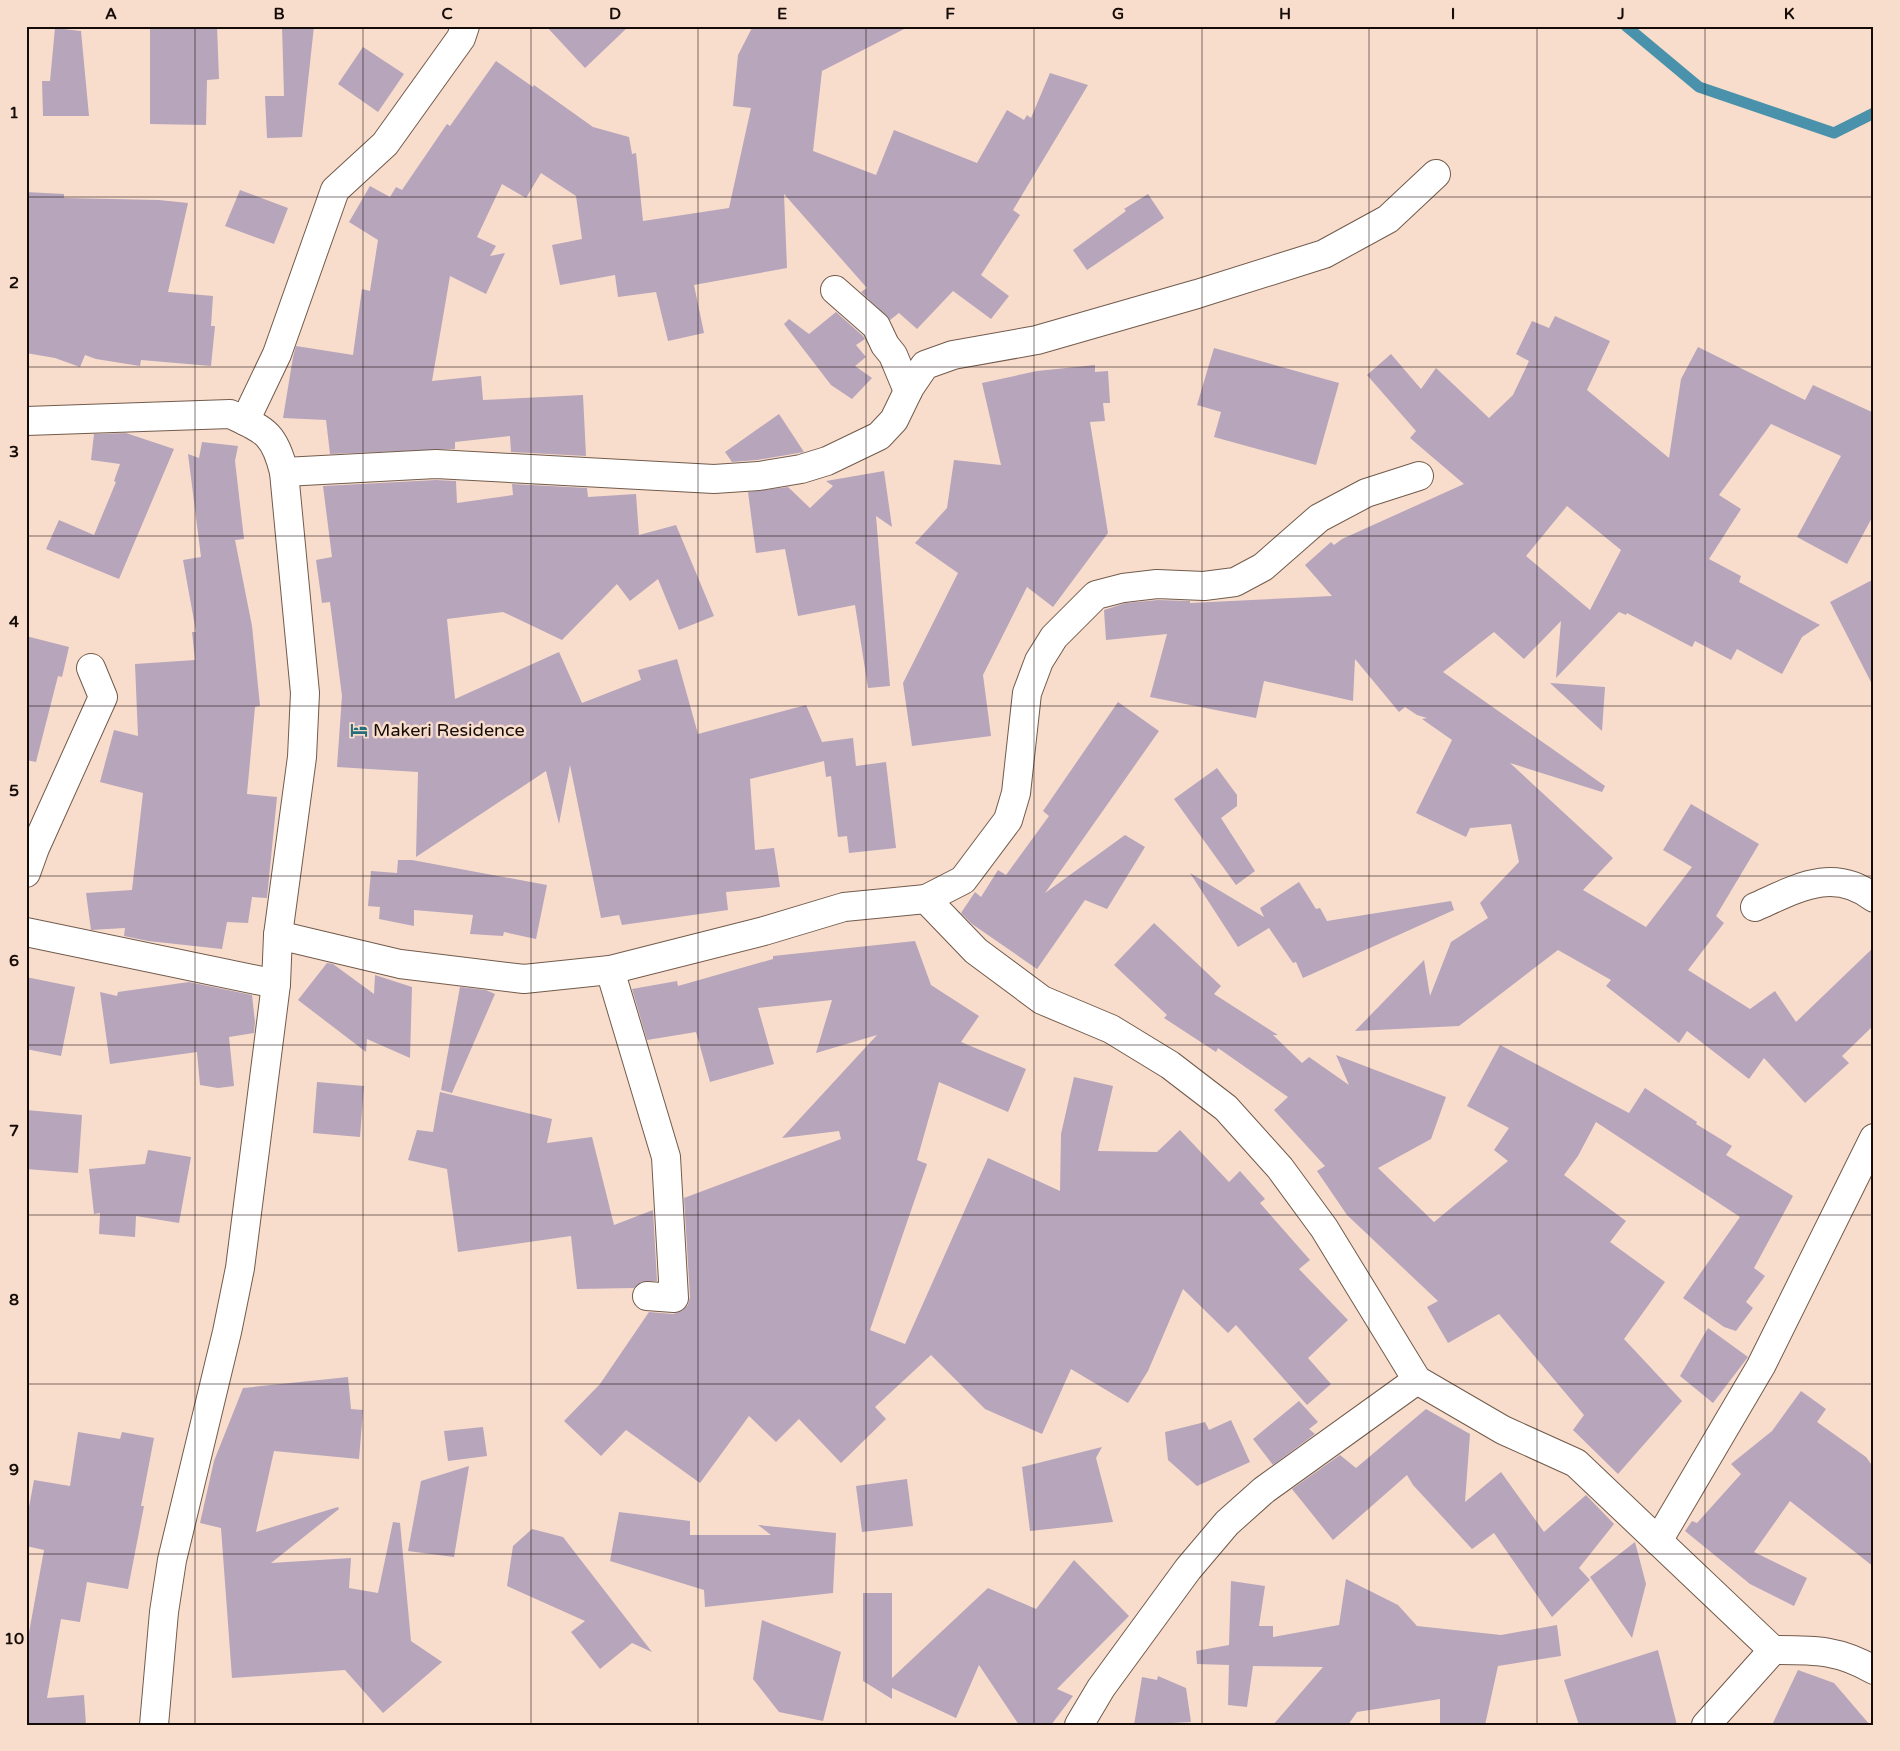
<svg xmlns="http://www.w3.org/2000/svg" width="1900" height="1751" font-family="'Varela Round',sans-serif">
  <rect width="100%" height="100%" fill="#f8ddcc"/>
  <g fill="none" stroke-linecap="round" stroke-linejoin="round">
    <polyline stroke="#4a92ab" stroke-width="11" points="1626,26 1699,87 1834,133 1874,113"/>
  </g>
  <g fill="#b7a5bb" fill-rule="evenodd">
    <polygon points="150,26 217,26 219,79 207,80 206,125 150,124"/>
    <polygon points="282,26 314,26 302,137 267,138 265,96 284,96"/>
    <polygon points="546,26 629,26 585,68"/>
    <polygon points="753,26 910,26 822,71 813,151 876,175 894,130 977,163 1007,110 1024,120 1027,115 1031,118 1050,73 1088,85 1013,210 1020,215 981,275 1009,296 991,319 953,291 917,329 899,313 890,320 861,292 867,288 784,194 787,268 694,285 704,333 668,341 656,292 618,297 615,275 560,285 552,245 582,239 576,196 541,173 526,198 502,184 477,237 496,246 490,256 505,253 486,294 450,276 432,381 481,376 483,400 583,395 586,456 511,452 510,436 455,442 455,449 330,454 326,420 283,418 293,357 296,346 353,355 362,289 370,291 378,240 349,222 370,186 390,197 396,187 402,190 447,124 450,126 496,61 533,87 534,85 593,127 629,137 632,154 636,153 643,221 729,208 751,108 733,106 738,55"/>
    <polygon points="55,28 81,31 89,116 43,116 42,81 50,81"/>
    <polygon points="363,47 404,74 378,112 338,84"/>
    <polygon points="240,190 288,208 274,244 225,226"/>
    <polygon points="26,192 64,194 64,198 159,200 188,203 168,292 213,296 211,326 215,326 211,366 141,360 140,366 96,359 85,355 80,367 55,358 26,353"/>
    <polygon points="1148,194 1164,218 1087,270 1073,250 1126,211 1124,209"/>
    <polygon points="836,312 863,336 865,339 856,345 866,357 855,366 872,378 852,399 831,385 784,324 789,319 809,334"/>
    <path d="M1555 316 1610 341 1587 390 1669 458 1681 379 1698 347 1805 400 1813 385 1874 413V514L1847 564 1797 537 1841 456 1771 424 1719 495 1741 509 1709 559 1741 576 1739 582 1820 625 1802 637 1782 674 1737 649 1731 660 1695 641 1692 647 1627 613 1626 615 1619 612 1556 678 1561 621 1524 659 1494 632 1443 672 1605 786 1602 792 1510 763 1613 858 1583 890 1646 927 1692 867 1663 850 1691 804 1759 844 1716 916 1724 923 1688 970 1750 1009 1775 991 1796 1022 1874 947V1025L1842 1056 1849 1063 1805 1103 1764 1058 1749 1079 1687 1031 1679 1043 1606 986 1611 980 1558 950 1459 1026 1355 1031 1424 960 1430 996 1451 942 1488 918 1480 903 1519 862 1511 824 1470 828 1466 837 1416 813 1452 740 1422 719 1427 718 1417 715 1405 707 1399 712 1355 659 1353 701 1264 681 1256 718 1150 697 1167 634 1106 640 1104 610 1126 603 1158 600 1190 601V603L1332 596 1305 565 1331 542 1334 545 1342 539 1464 484 1410 438 1416 431 1367 375 1391 354 1421 389 1436 368 1489 418 1513 395 1529 361 1516 354 1532 321 1549 328ZM1567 506 1621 550 1590 610 1526 556Z"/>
    <polygon points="1214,348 1339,383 1316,465 1214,437 1221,412 1197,405"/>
    <polygon points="1095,365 1095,372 1108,371 1110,403 1103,403 1105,421 1090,422 1108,533 1053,607 1027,587 983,675 991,736 912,746 903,683 958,573 915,543 947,508 954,460 1001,465 982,383 1037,371"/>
    <polygon points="779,414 804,452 757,460 732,462 725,452"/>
    <polygon points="126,433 174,449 119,579 46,549 59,520 94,535 116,482 114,481 120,464 91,460 94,434"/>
    <polygon points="202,442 238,446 235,461 244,539 235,540 252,626 260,706 255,707 247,794 277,797 267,898 252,897 248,923 227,922 222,949 148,941 124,936 125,928 91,930 86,893 132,890 143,793 100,782 114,730 138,736 135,664 195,660 192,632 196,632 183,560 201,557 188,454 199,458"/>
    <polygon points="884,471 892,527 876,516 890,686 868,688 855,605 798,616 785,549 756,553 748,492 788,487 810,508 833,486 826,481"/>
    <polygon points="436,480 456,481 457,503 513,495 512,484 587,488 588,497 636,494 639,535 676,525 714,616 679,630 658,579 630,601 617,584 562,640 503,612 447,619 455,699 559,652 582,703 641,680 638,670 677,659 698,734 806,705 822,742 853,738 856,766 886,762 896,848 849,853 847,836 838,837 831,776 826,777 824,761 750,779 755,850 774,848 780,887 726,892 728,910 622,925 619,915 601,918 570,765 559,824 546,771 416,857 418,772 337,767 342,696 330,602 322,603 316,560 332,557 323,486"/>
    <polygon points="1874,579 1874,688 1830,602"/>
    <polygon points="26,636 69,647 62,677 58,676 36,762 26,760"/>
    <polygon points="1550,683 1605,687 1602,731"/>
    <polygon points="1118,702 1159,731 1045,893 1125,835 1145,847 1107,909 1085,900 1037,969 972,924 961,913 975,892 981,897 998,870 1006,875 1049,816 1043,811"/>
    <polygon points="1217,768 1237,795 1237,806 1221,818 1255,871 1236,885 1174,799"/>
    <polygon points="398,860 412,860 547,885 536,939 504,932 503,936 470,934 473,915 414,910 414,926 379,919 380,907 368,906 371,871 397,873"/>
    <polygon points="1190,873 1264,917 1260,908 1299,882 1316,909 1320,908 1327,921 1451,901 1454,910 1303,978 1296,962 1293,963 1269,928 1238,947"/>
    <polygon points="1154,923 1221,986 1214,994 1278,1035 1273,1035 1302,1063 1309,1057 1349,1085 1336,1055 1446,1097 1431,1139 1378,1168 1434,1222 1508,1161 1494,1150 1509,1128 1467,1106 1500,1045 1629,1113 1645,1088 1697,1122 1696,1124 1732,1146 1726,1155 1793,1196 1754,1268 1765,1276 1746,1302 1753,1308 1736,1331 1724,1327 1683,1298 1740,1217 1596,1122 1578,1156 1564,1175 1626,1221 1610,1242 1665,1282 1624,1339 1682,1401 1618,1474 1573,1430 1584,1415 1499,1314 1448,1343 1427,1307 1438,1301 1347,1215 1317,1171 1325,1166 1274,1110 1288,1097 1218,1048 1216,1052 1164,1018 1167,1015 1114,965"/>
    <polygon points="915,941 931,985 979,1016 961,1042 1026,1069 1008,1112 939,1082 917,1160 927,1164 870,1330 905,1344 988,1158 1060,1191 1061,1134 1074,1077 1113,1086 1098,1151 1157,1152 1180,1130 1229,1182 1240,1171 1265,1199 1260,1203 1310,1260 1299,1269 1348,1320 1308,1358 1331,1384 1307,1405 1236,1325 1228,1333 1183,1289 1148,1371 1128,1403 1071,1369 1042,1434 985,1409 931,1355 875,1407 886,1419 841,1463 799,1419 776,1442 749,1416 700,1483 626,1430 601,1456 564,1421 600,1384 649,1312 673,1314 682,1311 688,1305 690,1297 684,1198 841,1139 839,1131 782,1138 877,1035 816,1053 832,1000 758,1008 774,1064 710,1082 696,1032 647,1040 632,989 677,981 678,986 773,959 773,956"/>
    <polygon points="327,963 333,964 374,994 375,975 412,987 410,1058 367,1039 366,1052 298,1000"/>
    <polygon points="26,977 75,987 61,1056 26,1049"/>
    <polygon points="189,982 252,995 255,1022 254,1033 229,1037 234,1086 218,1088 200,1085 197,1052 110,1064 100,992 117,996 118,992"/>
    <polygon points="460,987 486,990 495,994 452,1093 441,1090"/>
    <polygon points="317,1082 364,1086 360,1137 313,1133"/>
    <polygon points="440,1092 552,1119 547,1143 592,1137 614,1225 653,1210 657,1281 641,1282 634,1288 577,1289 571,1236 458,1252 447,1169 408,1160 417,1130 433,1132"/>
    <polygon points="26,1110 82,1115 78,1173 26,1169"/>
    <polygon points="148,1150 191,1157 179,1223 136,1216 135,1237 99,1234 100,1213 94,1214 89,1169 145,1164"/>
    <polygon points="1708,1328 1748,1357 1713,1403 1680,1376"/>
    <polygon points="348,1377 351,1409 363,1410 359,1459 274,1451 256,1532 338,1507 339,1509 271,1563 351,1558 349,1588 378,1593 393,1522 400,1523 411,1641 442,1662 383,1713 345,1670 232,1678 221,1528 200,1523 214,1461 243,1388"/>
    <polygon points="1801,1391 1826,1409 1817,1422 1866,1457 1874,1468 1874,1567 1790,1501 1754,1552 1807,1578 1794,1606 1750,1584 1685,1531 1692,1521 1697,1523 1741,1474 1731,1464 1772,1431"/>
    <polygon points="1299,1401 1318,1422 1309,1429 1315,1434 1273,1465 1253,1439"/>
    <polygon points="1426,1409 1470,1434 1465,1502 1501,1472 1544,1532 1586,1495 1614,1524 1579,1568 1590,1580 1552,1617 1494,1533 1472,1549 1413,1485 1407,1475 1333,1540 1292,1489 1340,1455 1356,1468"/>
    <polygon points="1231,1420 1250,1462 1197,1486 1168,1460 1165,1432 1205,1422 1209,1430"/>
    <polygon points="483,1427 487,1456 448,1461 444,1431"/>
    <polygon points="78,1432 120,1439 122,1432 154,1438 141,1506 144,1506 128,1589 87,1582 80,1622 61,1619 47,1698 84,1695 86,1725 26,1725 26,1649 44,1550 26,1546 26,1523 34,1480 70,1486"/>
    <polygon points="1102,1447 1096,1458 1113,1522 1030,1531 1022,1467"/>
    <polygon points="469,1466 454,1557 408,1551 421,1481"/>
    <polygon points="907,1479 913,1526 862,1532 856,1486"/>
    <polygon points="619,1512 690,1521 690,1535 771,1535 758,1525 836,1533 833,1593 705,1607 704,1590 610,1561"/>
    <polygon points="532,1529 563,1537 652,1652 632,1643 600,1669 571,1632 585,1621 507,1586 513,1546"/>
    <polygon points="1635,1542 1646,1584 1632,1638 1590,1577"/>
    <polygon points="1074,1560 1129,1616 1057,1689 1073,1696 1051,1725 1019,1725 979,1665 956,1718 892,1688 892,1699 863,1681 863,1593 892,1593 892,1678 988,1588 1036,1609"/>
    <polygon points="1346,1579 1398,1605 1417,1626 1501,1635 1557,1625 1561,1656 1498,1666 1485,1725 1440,1725 1440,1699 1357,1712 1348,1725 1273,1725 1323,1667 1253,1666 1247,1707 1228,1705 1229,1665 1197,1664 1196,1651 1229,1645 1231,1581 1265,1586 1259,1626 1273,1626 1273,1637 1339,1625"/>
    <polygon points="762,1620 841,1652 823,1721 779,1712 753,1679"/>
    <polygon points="1658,1650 1677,1725 1579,1725 1564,1680"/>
    <polygon points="1798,1670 1834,1683 1870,1725 1772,1725"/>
    <polygon points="1158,1676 1186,1688 1191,1722 1134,1725 1142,1677 1157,1680"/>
  </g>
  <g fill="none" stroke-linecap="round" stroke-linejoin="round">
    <g stroke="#725b4c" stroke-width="30">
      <g id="minor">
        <polyline points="835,290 876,326 885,345 893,355 908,391"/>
        <path d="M26 421 230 414C264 430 274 432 284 472L305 693 302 757 278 935 276 984 240 1268 227 1332 172 1560 164 1612 154 1725"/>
        <polyline points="245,421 277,354 335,190 385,144 461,38 465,26"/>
        <polyline points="284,472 436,464 714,479 759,476 801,469 827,461 879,436 894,420 910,387 925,365 953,355 1037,340 1197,294 1324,254 1388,219 1436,174"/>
        <polyline points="26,873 35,848 103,697 91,668"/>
        <polyline points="926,899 963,880 1008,820 1016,793 1027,693 1039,661 1054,637 1096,595 1123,588 1157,584 1204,586 1235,582 1263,567 1319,518 1366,493 1419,476"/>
        <path d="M1755 907C1796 889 1833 866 1874 898"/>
        <polyline points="26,932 276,984"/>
        <path d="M278 935 400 964 524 979 610 970 764 931 844 907 926 899 976 951 1042 1000 1111 1029 1170 1065 1226 1108 1280 1168 1324 1228 1417 1380 1503 1430 1576 1463 1773 1650C1814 1650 1837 1649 1874 1670"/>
        <polyline points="610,970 666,1157 674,1298 647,1296"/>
        <polyline points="1658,1541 1761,1366 1874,1138"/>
        <polyline points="1079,1725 1101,1688 1188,1569 1227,1523 1264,1490 1417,1380"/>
        <polyline points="1706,1725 1773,1650"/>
      </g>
    </g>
    <use href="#minor" stroke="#fff" stroke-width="28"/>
  </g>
  <path fill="none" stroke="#150c07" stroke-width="1" stroke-opacity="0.55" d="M195 26V1725M363 26V1725M531 26V1725M698 26V1725M866 26V1725M1034 26V1725M1202 26V1725M1369 26V1725M1537 26V1725M1705 26V1725M26 197H1874M26 367H1874M26 536H1874M26 706H1874M26 876H1874M26 1045H1874M26 1215H1874M26 1384H1874M26 1554H1874"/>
  <defs>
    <g id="hotel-bare" transform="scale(1.35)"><path d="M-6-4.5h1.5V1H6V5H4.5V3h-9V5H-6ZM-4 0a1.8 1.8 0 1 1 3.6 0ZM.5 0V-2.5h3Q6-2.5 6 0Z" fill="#256d7a" stroke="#f8ddcc" stroke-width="2.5" paint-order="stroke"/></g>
  </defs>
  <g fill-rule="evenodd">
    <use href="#hotel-bare" x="359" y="730"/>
  </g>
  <g text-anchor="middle" stroke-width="5" stroke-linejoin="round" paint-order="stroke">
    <g font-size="18" fill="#150c07" stroke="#f8ddcc" text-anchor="start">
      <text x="373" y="736">Makeri Residence</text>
    </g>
  </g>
  <rect width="1900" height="1751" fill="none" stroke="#f8ddcc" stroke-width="55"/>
  <rect x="28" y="28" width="1844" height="1696" fill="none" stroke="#150c07" stroke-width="2"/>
  <g font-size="16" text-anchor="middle" font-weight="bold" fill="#150c07">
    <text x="111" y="19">A</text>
    <text x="279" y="19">B</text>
    <text x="447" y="19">C</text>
    <text x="615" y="19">D</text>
    <text x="782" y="19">E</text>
    <text x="950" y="19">F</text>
    <text x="1118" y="19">G</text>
    <text x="1285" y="19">H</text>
    <text x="1453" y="19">I</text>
    <text x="1621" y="19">J</text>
    <text x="1789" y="19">K</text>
    <text x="14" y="118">1</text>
    <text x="14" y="288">2</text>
    <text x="14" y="457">3</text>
    <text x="14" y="627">4</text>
    <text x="14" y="796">5</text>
    <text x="14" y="966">6</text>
    <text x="14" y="1136">7</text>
    <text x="14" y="1305">8</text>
    <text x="14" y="1475">9</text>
    <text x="14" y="1644">10</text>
  </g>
</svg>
